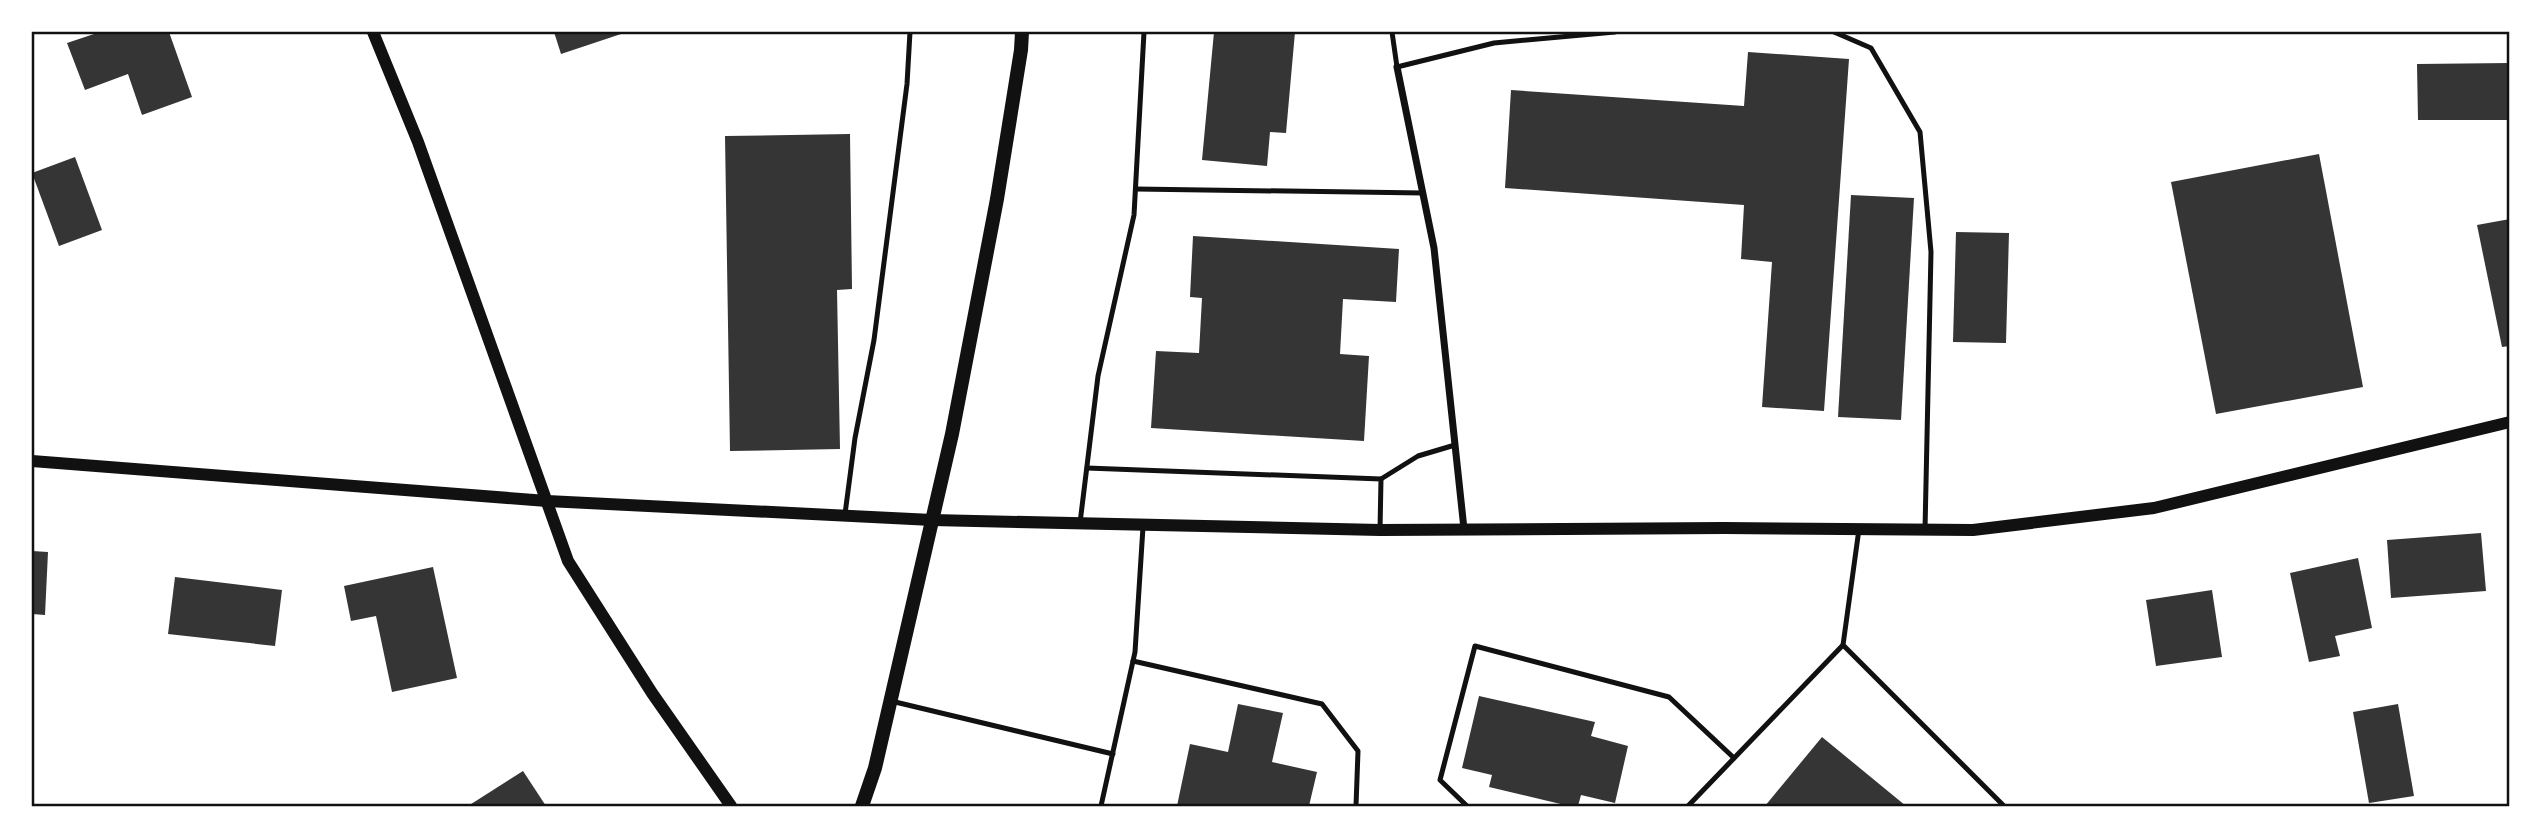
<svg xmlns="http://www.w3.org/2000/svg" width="2541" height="838" font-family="Montserrat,sans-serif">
  <rect width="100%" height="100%" fill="#fff"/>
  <g fill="#353535">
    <polygon points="93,32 169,32 192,97 142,115 128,74 85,90 67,43 94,34"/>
    <polygon points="554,32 627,32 561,54"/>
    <polygon points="1214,32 1295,32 1286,133 1270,132 1267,166 1202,160"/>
    <polygon points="1748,52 1849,59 1824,411 1762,407 1772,262 1741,259 1744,205 1505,188 1511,90 1744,106"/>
    <polygon points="2510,63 2510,120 2418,120 2417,64"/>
    <polygon points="850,134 852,289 837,290 840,449 730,451 725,136"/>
    <polygon points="2319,154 2363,387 2216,414 2171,182"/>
    <polygon points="75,157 102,230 59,246 32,173"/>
    <polygon points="1851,195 1914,198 1901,420 1838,417"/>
    <polygon points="2510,219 2510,346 2502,347 2477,225"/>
    <polygon points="1956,232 2009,233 2006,343 1953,342"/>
    <polygon points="1193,236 1399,249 1396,302 1343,299 1340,354 1369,356 1364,441 1151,428 1156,351 1199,353 1202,298 1190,297"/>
    <polygon points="2481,533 2486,591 2391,598 2387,540"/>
    <polygon points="32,551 48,552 45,615 32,614"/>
    <polygon points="2358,558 2372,628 2335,636 2340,656 2309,662 2290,573"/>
    <polygon points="433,567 457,678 392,692 376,616 351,621 344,586"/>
    <polygon points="175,577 282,590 275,646 168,634"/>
    <polygon points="2212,590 2222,657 2156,666 2146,600"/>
    <polygon points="1479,696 1595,722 1591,736 1628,746 1615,803 1581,795 1578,806 1569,806 1489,787 1492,775 1462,768"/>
    <polygon points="1238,704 1283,713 1272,762 1317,772 1309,806 1177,806 1190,744 1228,752"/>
    <polygon points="2398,704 2414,796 2369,803 2353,712"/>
    <polygon points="1822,737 1906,806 1765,806"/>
    <polygon points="523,771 546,806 468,806"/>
  </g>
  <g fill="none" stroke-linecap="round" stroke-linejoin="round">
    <g stroke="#111" stroke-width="5">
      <polyline points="1392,32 1397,67 1494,43 1615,32"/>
      <polyline points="1834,32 1871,48 1920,132 1931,252 1925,530"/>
      <polyline points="1136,189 1423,193"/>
      <polyline points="1087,468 1381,479 1380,530"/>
      <polyline points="1381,479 1418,456 1455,445"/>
      <polyline points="845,514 855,438 874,340 907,84 910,32"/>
      <polyline points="1080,523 1098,376 1134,215 1144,32"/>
      <polyline points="1859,529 1843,645 2004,806"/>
      <polyline points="1133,661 1322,704 1358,751 1356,806"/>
      <polyline points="891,701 1113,754"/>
      <polyline points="1101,806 1135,652 1143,527"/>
      <polyline points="1467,806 1440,780 1475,646 1669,697 1734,758"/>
      <polyline points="1688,806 1843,645"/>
    </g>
    <polyline stroke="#111" stroke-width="7" points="1397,67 1434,248 1464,529"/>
    <g stroke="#111" stroke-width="12">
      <polyline points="373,32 418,142 568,561 652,693 731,806"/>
      <polyline points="32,461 547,501 932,520 1380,530 1724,528 1973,530 2154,508 2510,422"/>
    </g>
    <polyline stroke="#111" stroke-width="14" points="862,806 875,768 952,434 997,199 1021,50 1022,32"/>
  </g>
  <rect width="2541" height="838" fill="none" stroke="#ffffff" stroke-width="66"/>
  <rect x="33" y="33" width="2475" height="772" fill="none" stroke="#111" stroke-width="2.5"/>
</svg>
